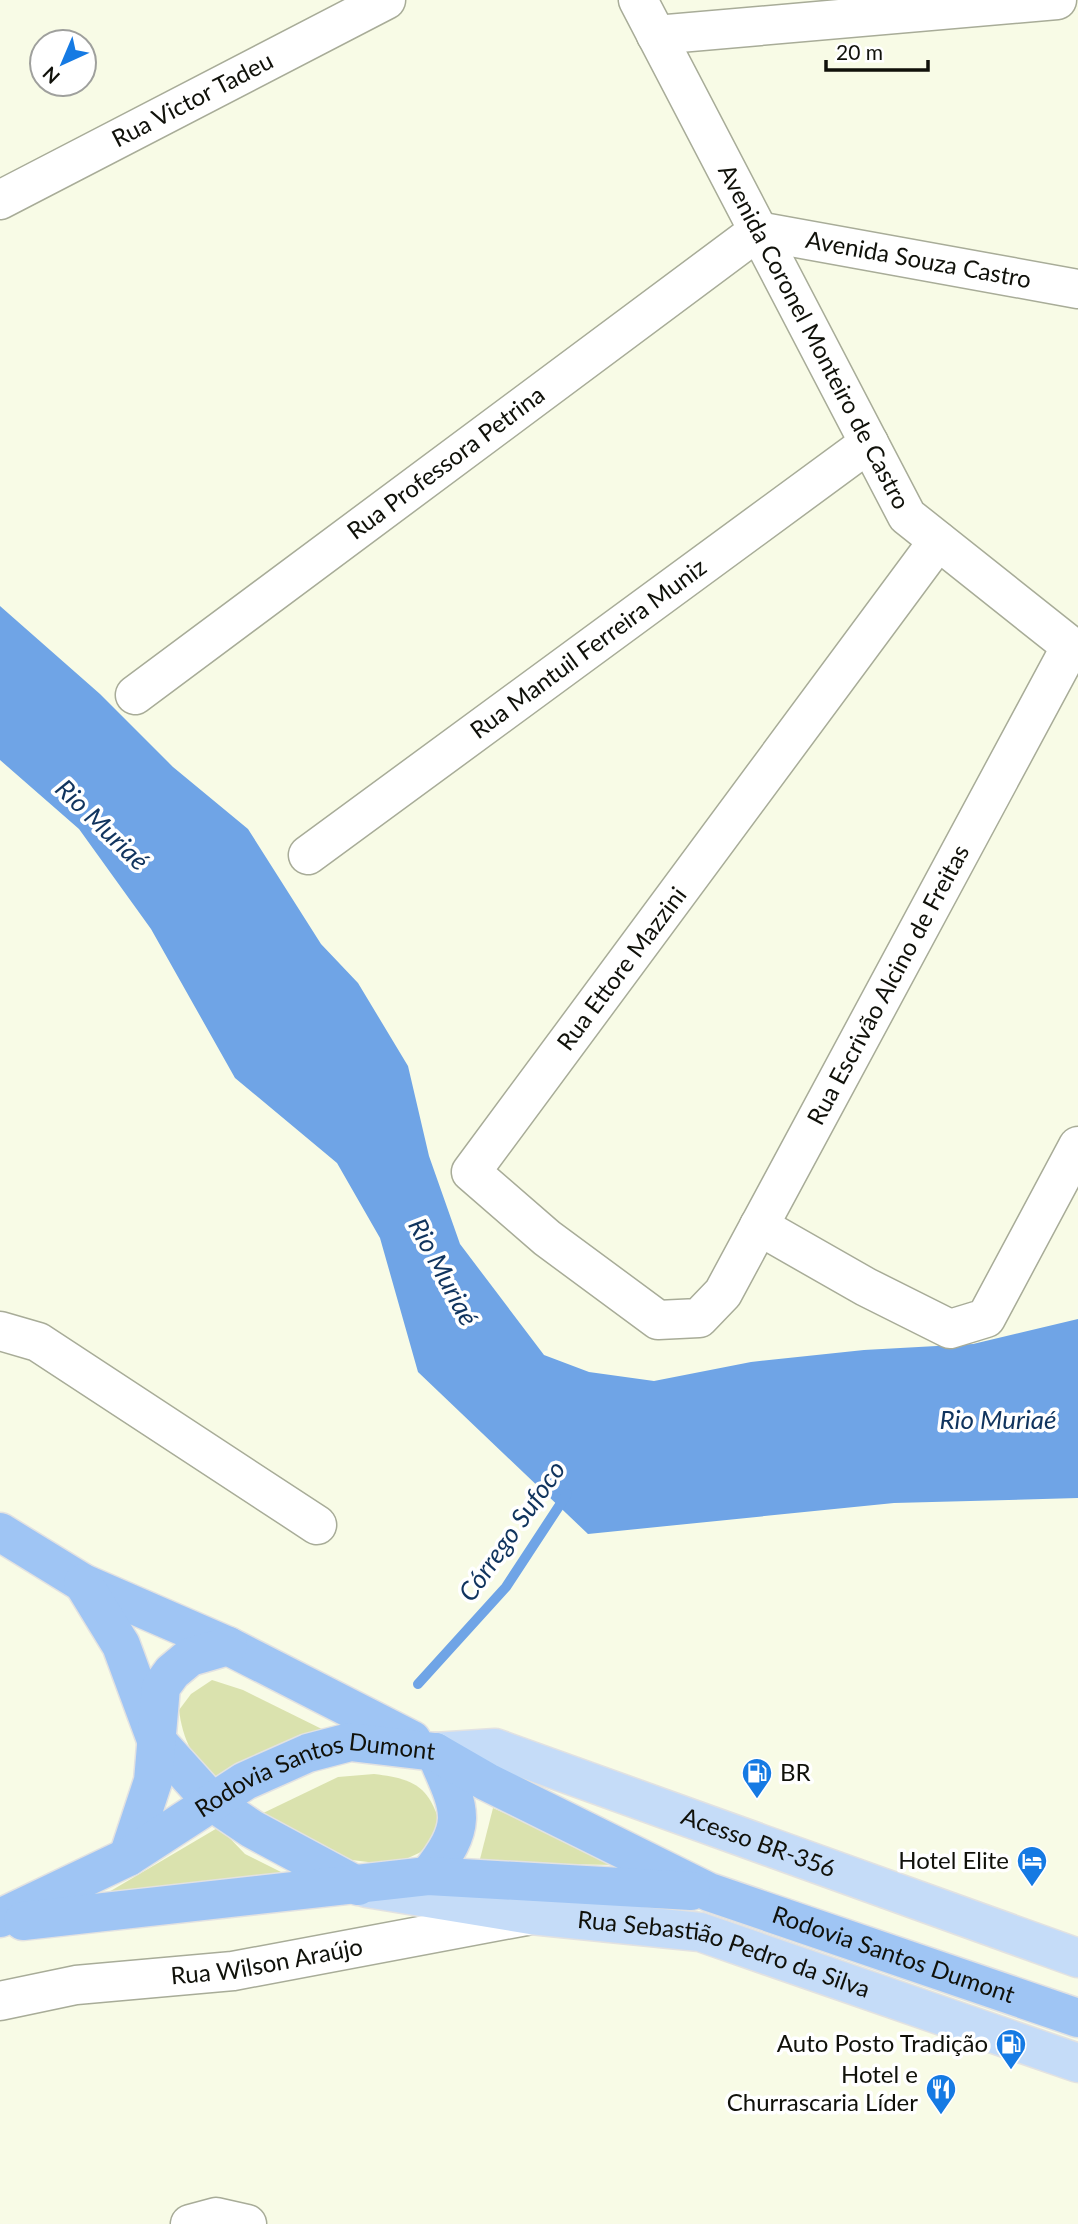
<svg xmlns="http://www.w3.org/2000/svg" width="1078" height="2224" font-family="Lato,sans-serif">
  <rect width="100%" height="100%" fill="#f8fbe6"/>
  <g fill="#dae2ae">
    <path d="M212 1680 243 1690 336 1736 219 1786C196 1763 183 1743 179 1710L191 1694Z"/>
    <path d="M374 1774C415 1779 429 1786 441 1827L435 1840 419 1853 393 1865 335 1858 257 1816 338 1777Z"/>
    <polygon points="493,1808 621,1865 479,1863"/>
    <polygon points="219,1827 245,1854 293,1878 97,1899"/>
  </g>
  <polygon fill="#6fa4e6" points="0,606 100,694 173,767 248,829 321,944 358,983 408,1066 429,1156 460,1244 544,1355 589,1372 654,1381 751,1362 864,1350 973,1344 1078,1319 1078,1498 894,1503 588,1534 418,1372 380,1238 337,1163 235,1078 151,929 79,829 0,760"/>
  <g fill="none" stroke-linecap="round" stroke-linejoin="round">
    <polyline stroke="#6fa4e6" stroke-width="10" points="418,1684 506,1587 567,1494"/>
    <g stroke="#a8ac98" stroke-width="41">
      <g id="minor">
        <path id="s1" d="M638 0 907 516 1078 652"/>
        <polyline points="656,35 1057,0"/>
        <path id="s2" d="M0 200 386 0"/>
        <path id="s3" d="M758 231 1078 289"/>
        <path id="s4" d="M938 541 471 1172 547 1238 658 1320 699 1318 723 1293 1071 646"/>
        <path id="s5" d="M135 695 758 231"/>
        <path id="s6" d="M308 855 869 443"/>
        <polyline points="759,1226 866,1287 950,1329 986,1318 1078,1146"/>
        <polyline points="0,1331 38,1342 317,1525"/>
        <path id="s7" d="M0 2001 76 1985 233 1971 526 1916"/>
        <polyline points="190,2224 216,2217 247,2224"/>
      </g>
    </g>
    <g stroke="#e2e2e2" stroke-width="41">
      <g id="major">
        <path id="s8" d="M435 1752 495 1748 1078 1958"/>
        <path id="s9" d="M367 1888 531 1915 700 1932 1078 2063"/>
      </g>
    </g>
    <g stroke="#e2e2e2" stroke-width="41">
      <g id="highway">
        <polyline points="0,1532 83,1583 228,1646 412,1740"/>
        <polyline points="83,1583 121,1645 156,1740 212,1802 252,1829 358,1886"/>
        <polyline points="128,1857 153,1781 161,1687 172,1672 190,1657 228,1646"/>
        <path d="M428 1876C470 1823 461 1811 435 1752"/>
        <path id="s10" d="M0 1918 128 1857 245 1781 308 1753 350 1742 435 1752 487 1782 709 1892 1078 2018"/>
        <polyline points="23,1921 428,1876 691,1891"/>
      </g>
    </g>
    <use href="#minor" stroke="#fff" stroke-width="38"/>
    <use href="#major" stroke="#c5dcf8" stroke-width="38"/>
    <use href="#highway" stroke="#9fc5f4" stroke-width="38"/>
  </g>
  <defs>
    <g id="fuel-pin" transform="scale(1.575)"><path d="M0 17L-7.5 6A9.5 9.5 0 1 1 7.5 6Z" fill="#157ae3" stroke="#fff"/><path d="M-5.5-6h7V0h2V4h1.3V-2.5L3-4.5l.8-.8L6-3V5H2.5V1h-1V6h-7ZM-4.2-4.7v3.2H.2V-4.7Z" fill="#fff"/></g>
    <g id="hotel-pin" transform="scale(1.575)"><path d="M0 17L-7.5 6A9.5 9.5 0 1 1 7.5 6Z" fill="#157ae3" stroke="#fff"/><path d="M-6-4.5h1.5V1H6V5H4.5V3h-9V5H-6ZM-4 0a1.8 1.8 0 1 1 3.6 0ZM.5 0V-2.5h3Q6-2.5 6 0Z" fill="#fff"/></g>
    <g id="restaurant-pin" transform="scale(1.575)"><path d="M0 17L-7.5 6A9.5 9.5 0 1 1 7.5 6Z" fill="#157ae3" stroke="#fff"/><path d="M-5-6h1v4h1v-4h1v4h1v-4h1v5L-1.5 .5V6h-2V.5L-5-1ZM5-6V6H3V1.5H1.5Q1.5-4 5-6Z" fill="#fff"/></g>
  </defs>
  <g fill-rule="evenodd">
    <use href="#fuel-pin" x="757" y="1773"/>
    <use href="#hotel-pin" x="1032" y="1861"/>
    <use href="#fuel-pin" x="1011" y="2044"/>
    <use href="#restaurant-pin" x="941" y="2089"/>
  </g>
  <g text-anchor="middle" stroke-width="7" stroke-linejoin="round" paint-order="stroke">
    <g font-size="24" fill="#10110a" stroke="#fff">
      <text dy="8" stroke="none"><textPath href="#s2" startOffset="217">Rua Victor Tadeu</textPath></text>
      <text dy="8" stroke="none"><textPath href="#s3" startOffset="163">Avenida Souza Castro</textPath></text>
      <text dy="8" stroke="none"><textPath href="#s1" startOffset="380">Avenida Coronel Monteiro de Castro</textPath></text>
      <text dy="8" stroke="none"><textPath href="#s5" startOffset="388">Rua Professora Petrina</textPath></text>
      <text dy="8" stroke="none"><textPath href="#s6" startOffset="348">Rua Mantuil Ferreira Muniz</textPath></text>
      <text transform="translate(622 969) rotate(-53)" y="8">Rua Ettore Mazzini</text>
      <text dy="8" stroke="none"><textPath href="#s4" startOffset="1449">Rua Escrivão Alcino de Freitas</textPath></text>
      <text dy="8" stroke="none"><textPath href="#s10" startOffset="352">Rodovia Santos Dumont</textPath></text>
      <text dy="8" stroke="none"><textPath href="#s8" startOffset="340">Acesso BR-356</textPath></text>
      <text dy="8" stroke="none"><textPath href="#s10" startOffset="982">Rodovia Santos Dumont</textPath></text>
      <text dy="8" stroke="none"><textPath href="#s9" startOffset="364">Rua Sebastião Pedro da Silva</textPath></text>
      <text dy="8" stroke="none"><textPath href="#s7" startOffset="270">Rua Wilson Araújo</textPath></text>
    </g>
    <g font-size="24" fill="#10110a" stroke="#fff" text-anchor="end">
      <text x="780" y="1781" text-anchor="start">BR</text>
      <text x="1009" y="1869">Hotel Elite</text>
      <text x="988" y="2052">Auto Posto Tradição</text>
      <text x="918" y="2083">Hotel e<tspan x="918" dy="28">Churrascaria Líder</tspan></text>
    </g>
    <g font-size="26" font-style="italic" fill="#10345e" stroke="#fff">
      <text transform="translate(102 825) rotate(44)" y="9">Rio Muriaé</text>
      <text transform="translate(443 1272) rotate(62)" y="9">Rio Muriaé</text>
      <text x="998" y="1429">Rio Muriaé</text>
      <text transform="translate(512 1531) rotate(-55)" y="9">Córrego Sufoco</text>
    </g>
  </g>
  <g transform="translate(63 63) rotate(224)"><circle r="33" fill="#ffffff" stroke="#9fa09d" stroke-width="2"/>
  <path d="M0-5L12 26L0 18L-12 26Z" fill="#157ae3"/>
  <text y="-10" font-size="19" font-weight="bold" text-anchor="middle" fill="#10110a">N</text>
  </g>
  <path d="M826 60v10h102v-10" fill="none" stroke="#10110a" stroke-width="3.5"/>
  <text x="836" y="60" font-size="21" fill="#10110a" stroke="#ffffff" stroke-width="5" paint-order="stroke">20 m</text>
</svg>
